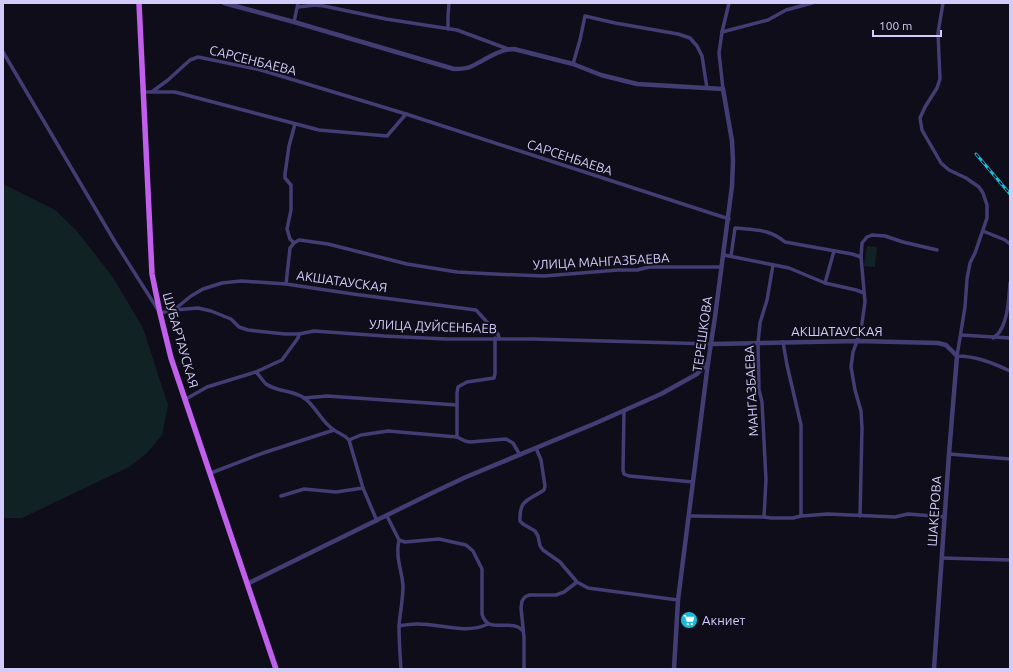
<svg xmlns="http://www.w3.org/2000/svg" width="1013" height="672" font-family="Ubuntu,sans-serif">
  <rect width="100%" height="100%" fill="#0f0d19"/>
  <g fill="#102223">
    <polygon points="3,184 55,210 76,230 112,276 143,328 168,405 162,435 147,453 129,467 22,518 3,518"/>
    <polygon points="867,246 877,247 875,267 864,266"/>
  </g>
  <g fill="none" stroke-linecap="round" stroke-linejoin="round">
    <g stroke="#423d73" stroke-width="3.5">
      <path d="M943 3 938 33 940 79 937 88 925 107 920 118 922 130 941 163 949 170 966 178 979 187 983 193 987 205V218L975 253 970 263 967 279 965 307 957 356C976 356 993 363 1010 371"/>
      <polyline points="298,7 315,5 324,6 386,19 457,30 508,49"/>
      <polyline points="294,22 298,3"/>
      <polyline points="448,29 448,16 449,3"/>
      <polyline points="722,32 768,20 786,10 812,3"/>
      <polyline points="3,52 115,242 160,313 174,310 198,308 211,311 231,319 239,327 248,330 285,334 299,334 314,331 384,336 446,339 533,339 712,344"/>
      <polyline points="573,64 580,40 585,16 615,23 678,34 690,38 697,46 702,56 707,88"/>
      <polyline points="723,89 719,53 722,32 729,3"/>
      <polyline points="153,91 168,80 190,60 198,57 261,70 406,114"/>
      <polyline points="142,92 175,92 319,130 387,136 406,114 729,219"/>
      <polyline points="983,231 1005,240 1010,244"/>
      <polyline points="294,243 299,240 328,244 407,264 457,272 494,274 544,276 618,270 637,270 649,267 722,267"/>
      <polyline points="724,255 789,268 825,283 856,290 864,293"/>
      <path d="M731 256 735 228C755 230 770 229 785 242L852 254 861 257"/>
      <polyline points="825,283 834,251"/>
      <polyline points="286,284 290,248 294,243 290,239 287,229 291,210 291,185 285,178 285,174 289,146 295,124"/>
      <polyline points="175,309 191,296 203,289 222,283 241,281 286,284 353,294 476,310 498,334 499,338"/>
      <polyline points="961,335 1010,338"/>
      <path d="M993 338C995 336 999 334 1000 331 1008 319 1009 297 1010 283"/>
      <polyline points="783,342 787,365 801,425 801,516"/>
      <path d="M256 372C259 375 263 381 266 384 277 392 293 390 304 398 316 406 321 422 334 430 339 434 344 434 349 440L363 488 377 521"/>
      <polyline points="304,398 327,396 457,405"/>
      <polyline points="186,399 207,387 256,372 273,364 282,360 298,338 299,334"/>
      <polyline points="624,411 623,470 624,474 629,476 693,482"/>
      <polyline points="457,437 457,393 458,387 467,382 494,378 495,374 495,338"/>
      <polyline points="349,440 361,435 388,431 457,437 465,441 470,442 506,439 513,443 520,455"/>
      <path d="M536 448 541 460 545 486 544 490C528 501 519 499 520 521L523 524 535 531 538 536 540 546 543 550 560 562 577 582 588 588 678 600"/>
      <polyline points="949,454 1010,459"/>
      <polyline points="211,473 263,453 334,430"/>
      <polyline points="281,496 304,489 336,492 363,488"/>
      <path d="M387 516 399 540 405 542 439 539 466 545 473 551 482 569V614C487 633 506 621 518 627 520 628 522 630 523 631"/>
      <polyline points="689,516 764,517 771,518 793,518 801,516 828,514 895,517 908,514 945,517"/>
      <polyline points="860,516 862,428 861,411 855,390 851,367 853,352 861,330 865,302 861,257 862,243 867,237 872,235 885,236 903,242 937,250"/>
      <polyline points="764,517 766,480 762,402 759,390 758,343 760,323 767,300 773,265"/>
      <path d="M399 540C395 557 402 570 403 586 403 599 400 613 399 626 399 640 400 655 401 669"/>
      <polyline points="942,558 1010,560"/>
      <path d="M399 626C405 625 410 624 415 624 439 623 465 635 488 624"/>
      <polyline points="524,669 524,637 521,608 522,601 525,597 529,595 556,595 564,592 577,582"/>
    </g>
    <g stroke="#423d73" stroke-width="4.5">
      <path d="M224 3 294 22 454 69C459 69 465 69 470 67 484 61 498 49 514 49L573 64 601 75 637 84 723 89 732 141 733 161 732 186 715 317 708 363 678 600 674 669"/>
      <polyline points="712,344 857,341 938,343 946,345 957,356 949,454 934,669"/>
      <polyline points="247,584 432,493 466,477 596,423 661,394 697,374 708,363"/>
    </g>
    <polyline stroke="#bf5fec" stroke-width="5.5" points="139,3 152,274 160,313 171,358 276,669"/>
    <g stroke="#1ab9d6" stroke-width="3">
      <polyline id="rail" points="976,154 1010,194"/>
    </g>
    <use href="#rail" stroke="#0f0d19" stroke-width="1.5" stroke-dasharray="4.5" stroke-linecap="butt"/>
  </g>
  <defs>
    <g id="supermarket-disc" transform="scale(0.9)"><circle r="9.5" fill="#1ab9d6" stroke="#0f0d19"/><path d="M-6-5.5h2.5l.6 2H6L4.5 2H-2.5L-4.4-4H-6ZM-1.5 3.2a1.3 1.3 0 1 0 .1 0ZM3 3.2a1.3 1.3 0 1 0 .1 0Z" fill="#fff"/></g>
  </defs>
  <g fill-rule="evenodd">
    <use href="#supermarket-disc" x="689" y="620"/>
  </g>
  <g text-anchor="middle" stroke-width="4" stroke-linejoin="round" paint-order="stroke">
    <g font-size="13" fill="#d3cbf9" stroke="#0f0d19">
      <text transform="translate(253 60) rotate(14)" y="5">САРСЕНБАЕВА</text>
      <text transform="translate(570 157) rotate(18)" y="5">САРСЕНБАЕВА</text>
      <text transform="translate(601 261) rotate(-3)" y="5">УЛИЦА МАНГАЗБАЕВА</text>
      <text transform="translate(342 281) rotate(8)" y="5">АКШАТАУСКАЯ</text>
      <text transform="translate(433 326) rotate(2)" y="5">УЛИЦА ДУЙСЕНБАЕВ</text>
      <text x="837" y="336">АКШАТАУСКАЯ</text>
      <text transform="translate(702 334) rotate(-82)" y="5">ТЕРЕШКОВА</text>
      <text transform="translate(181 340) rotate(74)" y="5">ШУБАРТАУСКАЯ</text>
      <text transform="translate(751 391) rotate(-93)" y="5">МАНГАЗБАЕВА</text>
      <text transform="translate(934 511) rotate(-86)" y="5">ШАКЕРОВА</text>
    </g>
    <g font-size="13" fill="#d3cbf9" stroke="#0f0d19" text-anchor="start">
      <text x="702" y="625">Акниет</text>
    </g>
  </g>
  <rect width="1013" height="672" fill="none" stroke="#d3cbf9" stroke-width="8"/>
  <path d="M873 30v6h68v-6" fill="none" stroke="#d3cbf9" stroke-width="2"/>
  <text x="879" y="30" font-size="12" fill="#d3cbf9" stroke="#0f0d19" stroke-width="3" paint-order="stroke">100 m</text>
</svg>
